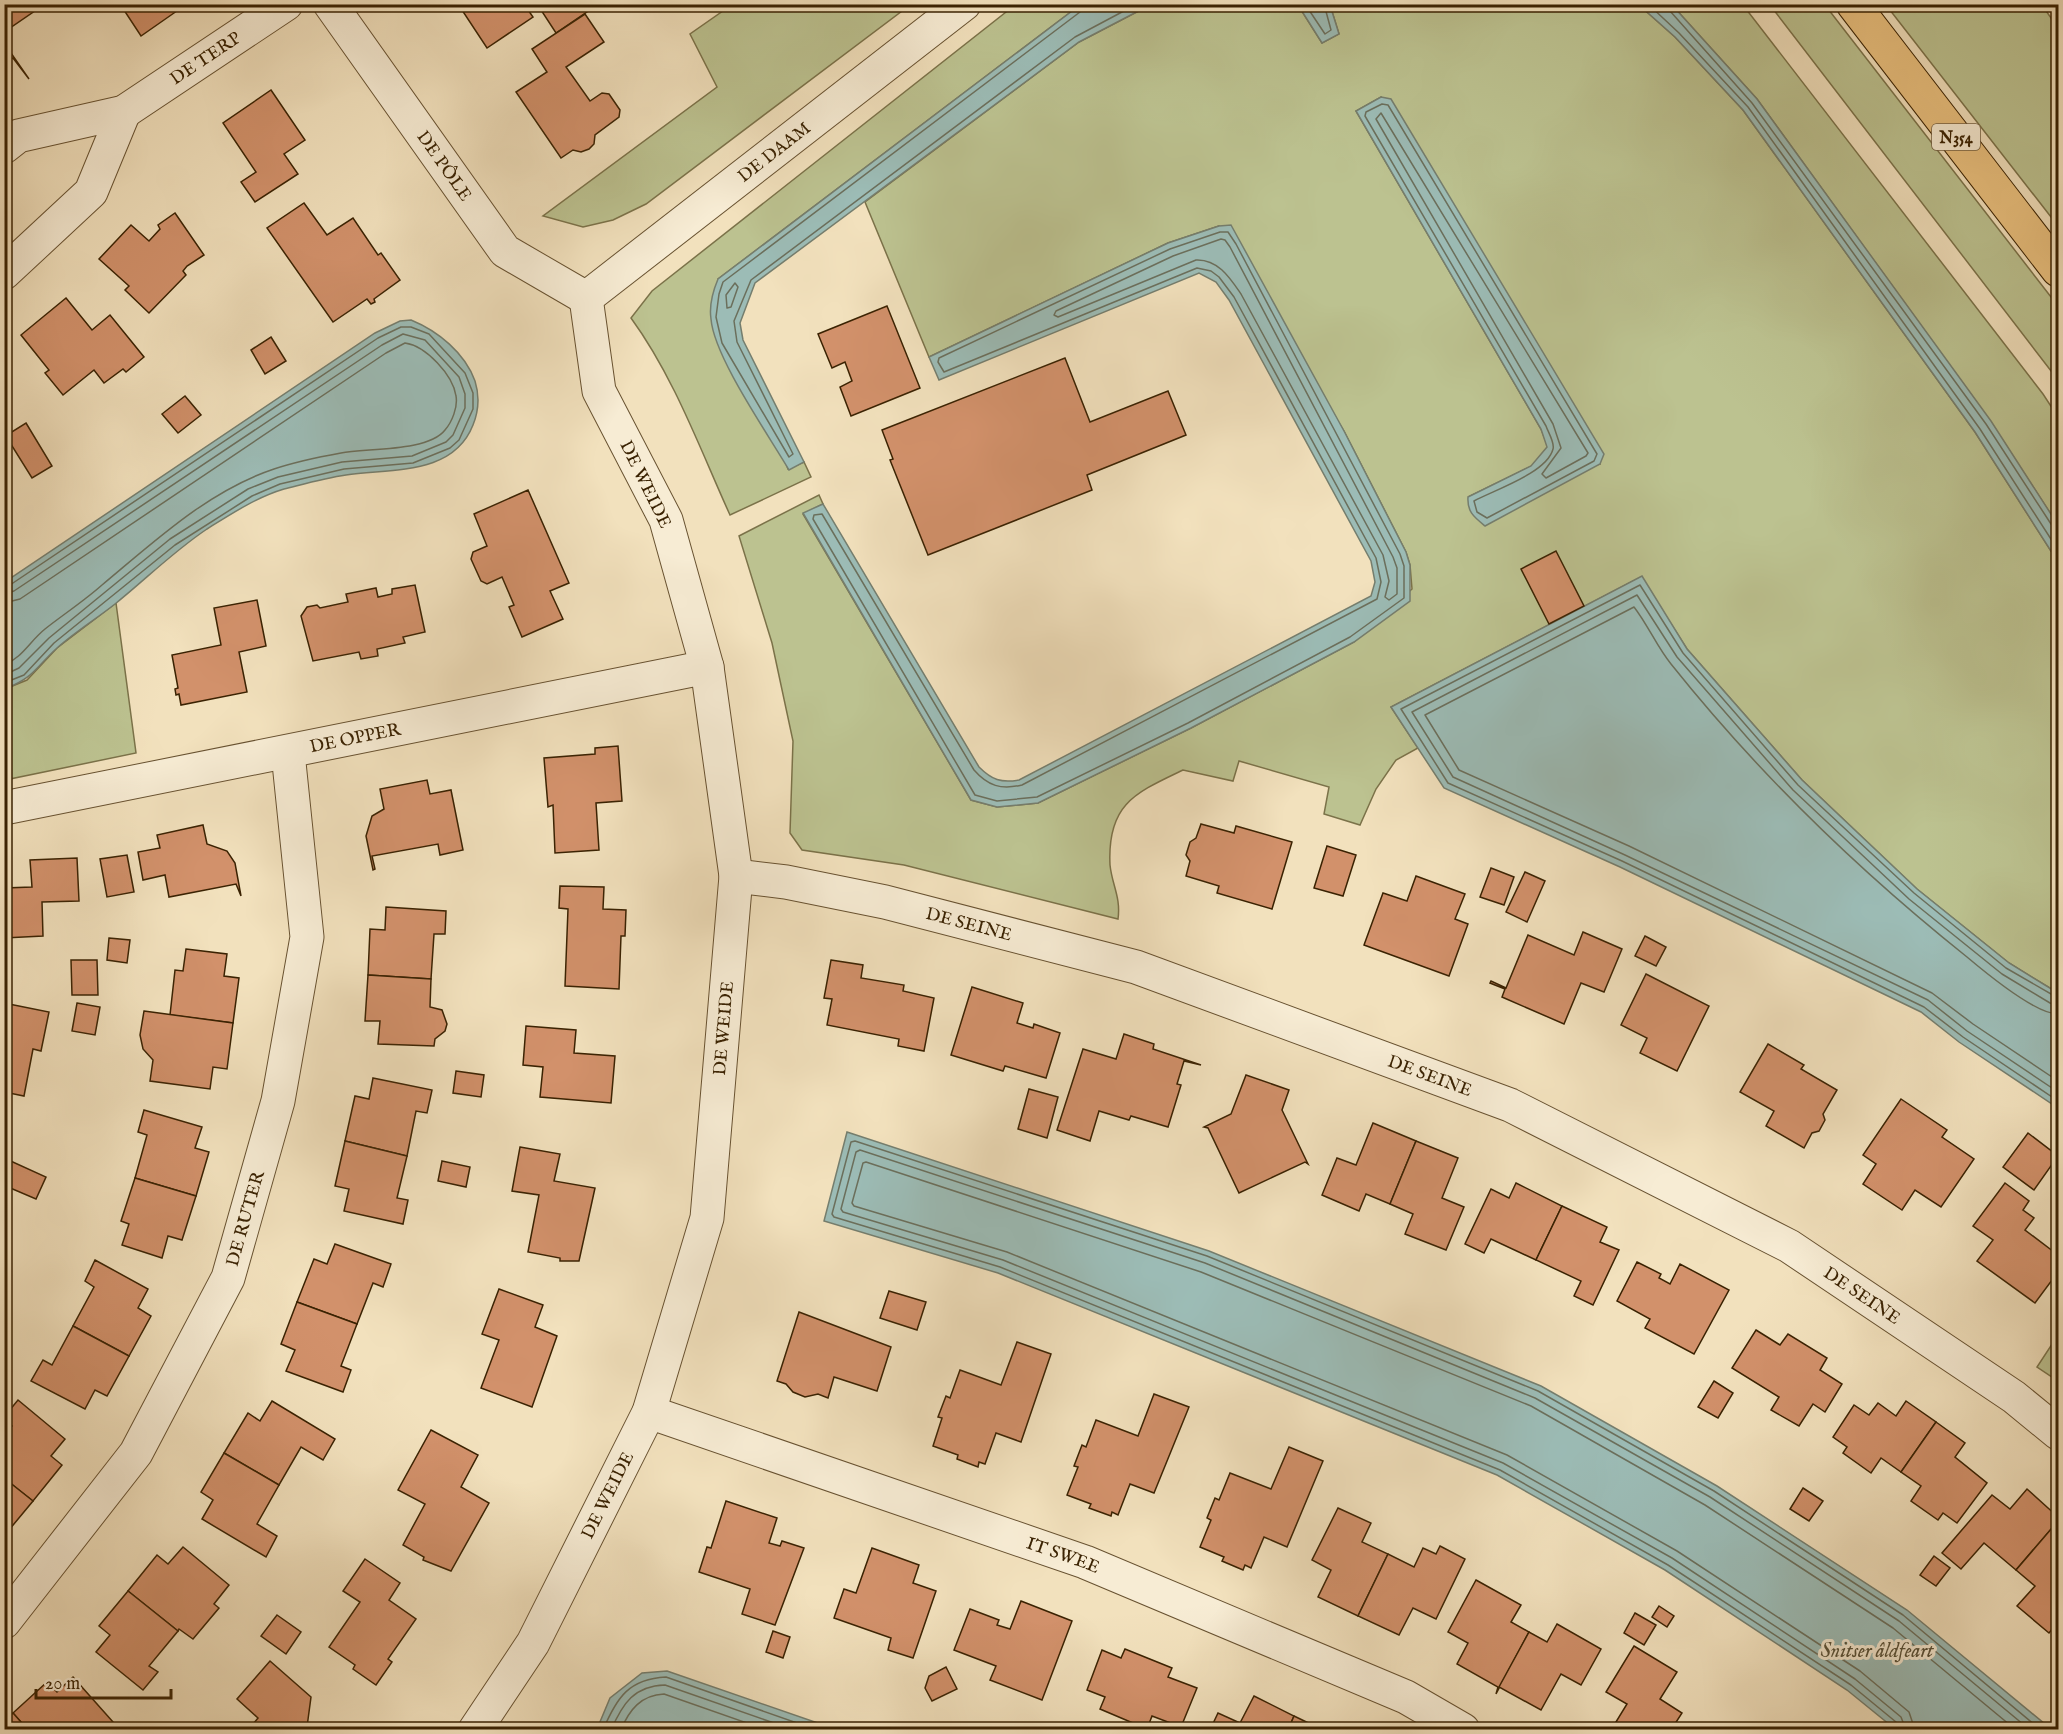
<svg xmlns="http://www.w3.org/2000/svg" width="2063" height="1734" font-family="'IM FELL English',serif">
  <rect width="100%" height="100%" fill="#f2e1bd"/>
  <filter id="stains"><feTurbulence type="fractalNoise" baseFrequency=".00333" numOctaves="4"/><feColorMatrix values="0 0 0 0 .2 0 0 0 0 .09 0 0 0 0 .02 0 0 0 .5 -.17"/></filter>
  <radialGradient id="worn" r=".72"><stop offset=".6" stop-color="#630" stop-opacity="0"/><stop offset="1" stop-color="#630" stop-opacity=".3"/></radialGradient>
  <g fill="#bcc290" stroke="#7b7249" stroke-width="1.5" fill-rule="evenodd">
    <polygon points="733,4 910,5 646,204 613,220 583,227 543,216 717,87 690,34"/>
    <path d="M1015 5H1080L718 279 788 469 804 462 811 477 730 515C700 449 674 377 631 318L652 291Z"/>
    <path d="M1150 5H1298L1322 43 1339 34 1330 5H1639L1675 37 1743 110 1975 432 2058 562V993L2009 963 1917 889 1802 780 1687 649 1641 577 1391 707 1418 748 1396 760 1376 789 1360 825 1324 814 1329 787 1239 761 1233 781 1183 770C1135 793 1107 804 1110 865 1112 885 1121 897 1118 919L904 865 802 850 790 833 793 741 772 643 739 536 819 495 823 504 803 514 971 800 997 807 1038 803 1191 728 1354 642 1412 589 1410 565 1406 552 1344 431 1219 226 1168 243 929 357 865 202 1079 42ZM1381 97 1600 464 1468 497 1532 466 1548 447 1541 429 1356 111Z"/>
    <polygon points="1672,5 1743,5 2043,394 2058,417 2058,525 1990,421 1757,99"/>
    <polygon points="1770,5 1825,5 2058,306 2058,380"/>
    <polygon points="1886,5 2042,5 2058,28 2058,226"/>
    <polygon points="116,603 136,753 5,780 5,689 27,680 57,648"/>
    <polygon points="2058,1335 2058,1381 2037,1367"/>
  </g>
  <g fill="#9cbcb6" stroke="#757e6e" stroke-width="1.5">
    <path d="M1080 5H1150L1079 42 755 283 740 323 743 340 804 462 789 470C768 434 714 357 711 319 709 306 713 291 718 279Z"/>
    <polygon points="1298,5 1330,5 1339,34 1322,43"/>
    <polygon points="1639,5 1672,5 1757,99 1991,421 2058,525 2058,562 1975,432 1743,110 1675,37"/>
    <path d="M1381 97 1391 99 1604 454 1600 464 1485 526C1474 517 1467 512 1468 497L1531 466 1547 447 1541 429 1356 111Z"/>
    <path d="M1231 225 1344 431 1406 552 1410 565V601L1354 642 1191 728 1038 803 997 807 971 800 803 513 823 504 979 767C992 780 1001 783 1019 780L1371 596 1375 582 1371 561 1229 300 1216 282 1199 273 939 380 929 357 1168 243 1219 226Z"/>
    <path d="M411 320C438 331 465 353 475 381 480 397 479 410 473 425 453 476 391 468 346 475 325 478 304 484 284 489 257 497 231 514 207 529 174 551 146 579 115 604 96 619 75 632 57 648 35 668 35 677 5 689V582L375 333 400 321Z"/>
    <polygon points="1642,576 1687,649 1802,780 1917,889 2009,963 2058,993 2058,1108 1959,1042 1921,1012 1620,867 1444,788 1391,707"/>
    <polygon points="847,1132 1209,1251 1541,1386 1717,1486 1907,1610 2051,1729 1895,1729 1847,1690 1665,1570 1497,1475 998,1273 824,1221"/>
    <polygon points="667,1671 835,1729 597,1729 610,1698 642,1673"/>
  </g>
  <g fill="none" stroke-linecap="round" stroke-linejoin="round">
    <g stroke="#6b6f5c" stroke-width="1.5">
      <polyline points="1083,4 1080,12 723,282 719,294 716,317 722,343 789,457 793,454 737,342 734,321 751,280 1075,37 1137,4"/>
      <polyline points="1305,4 1325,34 1331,30 1324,4"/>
      <polyline points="1648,4 1679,33 1748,107 1980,429 2058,550"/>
      <polyline points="1668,4 1670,11 1752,103 1986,424 2051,524 2058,527"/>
      <path d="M1382 104 1388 105 1597 454 1594 461 1487 518 1477 512 1474 501C1494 490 1547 473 1553 449 1555 443 1548 432 1546 426L1365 116 1366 112Z"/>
      <polygon points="1381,113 1588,453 1586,456 1546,478 1542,474 1561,448 1553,424 1376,119"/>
      <path d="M1220 232H1228L1236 244 1400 554 1404 566V598L1350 637 1188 723 1037 797 997 801 975 795 813 519 814 515 822 514 974 770C988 786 1001 790 1022 785L1377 599 1381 582 1376 558 1234 297 1219 277 1211 271 1197 268 944 372 938 362 939 358 1170 249Z"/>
      <path d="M1221 239 1225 240 1230 247 1393 557 1397 568V594L1389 600 1385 597 1389 581 1383 555 1241 294C1230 278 1218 259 1196 260L1058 317 1054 315 1056 311 1173 256Z"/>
      <polygon points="735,283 738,287 731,307 727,308 726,295"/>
      <polyline points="4,586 10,585 378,338 401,327 411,327 429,334 465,373 473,393 473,409 459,440 450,448 413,463 344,469 280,484 252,496 175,545 54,643 24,675 4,683"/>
      <polyline points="4,594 14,591 382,345 403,334 425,340 459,377 465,394 465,408 453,435 446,442 412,456 342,462 278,477 248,489 170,539 49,638 19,668 4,675"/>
      <path d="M4 603 20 599 386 353 405 343C426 346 453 375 456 396 458 407 452 422 445 430 428 452 366 448 341 453 319 457 295 462 274 469 208 491 155 541 102 585 84 601 64 614 45 629 30 641 22 658 4 665"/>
      <polyline points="2058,998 2006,968 1914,893 1798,785 1683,653 1640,585 1401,709 1448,783 1622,861 1924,1007 1963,1037 2058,1101"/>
      <polyline points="2058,1005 2050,1003 2002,974 1909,899 1793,790 1677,657 1637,595 1412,712 1453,777 1625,855 1928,1000 1967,1031 2058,1092"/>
      <path d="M2058 1014C2035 1014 1986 973 1967 957 1858 870 1758 773 1671 664 1657 647 1648 625 1634 607L1425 715 1459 770 1629 846 1932 993 1973 1024 2058 1081"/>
      <path d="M603 1730C617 1697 629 1679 666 1677L817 1730"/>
      <path d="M611 1730C623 1703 634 1686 665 1685L794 1730"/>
      <path d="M621 1730C629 1710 641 1695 664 1694L767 1730"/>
      <polyline points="1898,1730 1896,1722 1851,1685 1668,1565 1500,1470 1000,1267 834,1217 832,1214 851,1142 855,1141 1207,1256 1538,1391 1714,1491 1903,1615 2041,1730"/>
      <polyline points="1906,1730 1901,1717 1855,1679 1672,1558 1503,1463 1003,1260 843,1212 841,1209 856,1152 860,1150 1205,1263 1535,1398 1710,1497 1899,1621 2030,1730"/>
      <polyline points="1915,1730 1909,1712 1860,1671 1677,1551 1507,1455 1007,1252 854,1206 852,1203 863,1163 866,1162 1201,1272 1531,1406 1705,1505 1893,1628 2016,1730"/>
    </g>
  </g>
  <g fill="#d2916b" stroke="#3a2202" stroke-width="1.5">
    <polygon points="4,4 45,4 4,32"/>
    <polygon points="120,4 182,4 184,6 141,36"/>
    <polygon points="458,4 524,4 533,17 487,48"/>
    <polygon points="550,4 597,4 597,5 556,33 541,10"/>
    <polygon points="585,14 604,42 566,67 590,101 602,93 609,94 620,110 619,117 595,135 594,144 589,149 581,152 573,150 561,158 516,92 547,72 532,49"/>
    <polygon points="4,43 29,79 13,58 4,64"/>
    <polygon points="271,90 305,140 284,154 298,174 255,202 241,182 256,172 223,123"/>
    <polygon points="304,203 327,235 353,218 378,255 381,253 400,280 374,299 375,302 371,304 367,299 333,322 267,228"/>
    <polygon points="175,213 204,255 187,266 183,271 186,275 149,313 125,290 129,286 99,259 131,225 149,241 160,229 158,225"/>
    <polygon points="66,298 92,330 110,315 144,357 126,372 123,369 104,383 94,370 63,395 45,373 49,370 21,335"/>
    <polygon points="887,306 920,388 851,416 840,387 852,381 845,362 832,368 818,334"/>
    <polygon points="271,337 286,361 265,374 251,350"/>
    <polygon points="1065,358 1090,422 1168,391 1186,435 1087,475 1092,490 928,555 890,460 893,459 882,430"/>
    <polygon points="185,396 201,415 178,433 162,414"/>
    <polygon points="26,423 52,466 32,478 9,441 4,444 4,432 7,435"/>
    <polygon points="528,490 569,583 550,591 563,619 522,637 509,607 514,605 502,577 487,584 481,581 471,559 473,552 487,546 474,514"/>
    <polygon points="1556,551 1584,606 1549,624 1521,569"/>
    <polygon points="415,585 425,632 403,637 405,643 377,649 378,656 361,659 359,652 313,661 301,616 307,607 317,605 320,608 348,602 346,594 376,588 378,597 392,594 392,589"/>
    <polygon points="257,600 266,646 239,652 247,692 181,705 179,694 176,695 175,689 178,688 172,655 221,645 214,608"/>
    <polygon points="618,746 622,801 596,803 599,850 555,853 553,805 548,807 544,758 595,754 595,748"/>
    <polygon points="427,780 430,794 451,790 463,850 440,855 438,844 372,856 375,869 373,870 366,836 372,816 384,809 380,789"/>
    <polygon points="1201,824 1234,833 1236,826 1292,842 1272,909 1217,893 1219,886 1186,876 1190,861 1186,855 1190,842 1196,838"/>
    <polygon points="203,825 207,844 227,851 235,863 241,896 236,884 169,897 165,875 143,880 138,852 160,848 157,835"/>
    <polygon points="1327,846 1356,855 1343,896 1314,888"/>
    <polygon points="127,855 134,892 107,897 100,859"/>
    <polygon points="77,858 79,901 42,902 43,936 4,938 4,888 32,887 30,860"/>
    <polygon points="1491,868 1514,877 1504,905 1480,897"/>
    <polygon points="1525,872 1545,881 1527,922 1506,912"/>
    <polygon points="1416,876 1465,894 1455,919 1468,924 1449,976 1364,945 1383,893 1407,901"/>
    <polygon points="560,886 604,887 603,909 626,910 625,936 621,936 619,989 565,986 568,909 559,908"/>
    <polygon points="386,907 446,911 445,934 434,934 431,979 368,975 370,929 385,930"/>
    <polygon points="1583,932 1622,949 1604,992 1581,983 1564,1024 1502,997 1505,989 1490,983 1491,981 1506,988 1528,935 1574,955"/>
    <polygon points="1645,936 1666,947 1656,966 1635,956"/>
    <polygon points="109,938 130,940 127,963 107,960"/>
    <polygon points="186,949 227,954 224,976 239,978 233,1023 170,1015 175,970 183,971"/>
    <polygon points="71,960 97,960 98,995 72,995"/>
    <polygon points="831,960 863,965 861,978 904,985 903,991 934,998 924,1051 898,1046 899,1039 827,1025 832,999 824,998"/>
    <polygon points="1646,974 1709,1006 1677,1071 1640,1053 1647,1038 1621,1025"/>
    <polygon points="368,975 431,979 430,1007 442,1010 447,1024 445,1031 435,1039 434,1046 378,1044 380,1021 365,1021"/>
    <polygon points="972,987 1023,1003 1017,1023 1033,1028 1034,1024 1060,1033 1046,1078 1005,1066 1003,1071 951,1055"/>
    <polygon points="4,1003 49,1012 41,1051 33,1049 24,1096 4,1092"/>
    <polygon points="77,1003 100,1007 95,1035 72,1031"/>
    <polygon points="144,1011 233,1023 227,1069 213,1067 210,1089 150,1081 153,1060 143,1049 140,1035"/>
    <polygon points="526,1026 576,1030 574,1053 615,1056 611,1103 540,1097 543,1067 523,1065"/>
    <polygon points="1124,1034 1154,1044 1153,1049 1201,1065 1184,1061 1177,1084 1181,1085 1168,1127 1131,1116 1129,1120 1099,1111 1090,1141 1057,1130 1083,1049 1116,1059"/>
    <polygon points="1768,1044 1804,1065 1801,1069 1837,1090 1823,1114 1825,1120 1819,1131 1812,1133 1804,1148 1766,1126 1774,1111 1740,1092"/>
    <polygon points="456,1071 484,1075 481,1097 453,1093"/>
    <polygon points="1246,1075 1289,1090 1282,1110 1308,1164 1305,1162 1239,1193 1208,1128 1204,1127 1231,1114"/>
    <polygon points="373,1078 432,1090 427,1113 416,1111 407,1156 345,1141 355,1096 369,1099"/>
    <polygon points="1029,1089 1058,1097 1047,1138 1018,1129"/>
    <polygon points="1901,1099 1947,1130 1942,1137 1974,1159 1941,1207 1915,1190 1902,1210 1863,1184 1876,1164 1863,1155"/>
    <polygon points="144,1110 202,1127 195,1148 209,1152 196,1196 135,1178 147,1135 138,1132"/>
    <polygon points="1373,1123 1416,1141 1390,1204 1366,1194 1359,1211 1322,1195 1337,1158 1356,1165"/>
    <polygon points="2028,1133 2058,1156 2034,1190 2003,1167"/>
    <polygon points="345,1141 407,1156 397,1198 408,1200 403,1224 344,1211 349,1189 335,1186"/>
    <polygon points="1416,1141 1458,1158 1442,1198 1464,1207 1446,1250 1405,1234 1413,1214 1390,1204"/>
    <polygon points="520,1147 560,1154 554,1181 595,1188 579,1261 560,1261 560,1258 528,1252 539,1195 512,1191"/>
    <polygon points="4,1158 46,1177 36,1199 8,1187 4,1196"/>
    <polygon points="442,1161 470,1167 466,1187 438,1181"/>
    <polygon points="135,1178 196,1196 182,1240 168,1236 162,1258 122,1245 129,1224 121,1221"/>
    <polygon points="1516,1183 1562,1206 1536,1260 1491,1239 1484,1253 1465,1244 1491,1189 1509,1198"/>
    <polygon points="2005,1183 2029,1201 2023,1210 2034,1218 2025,1230 2058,1255 2058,1272 2035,1303 1977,1261 1993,1240 1973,1226"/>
    <polygon points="1562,1206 1607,1227 1600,1242 1619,1250 1593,1305 1574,1296 1581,1281 1536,1260"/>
    <polygon points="335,1244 391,1264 383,1287 373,1283 357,1324 297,1302 314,1259 327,1264"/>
    <polygon points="95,1260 148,1289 138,1308 151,1316 129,1356 73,1326 94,1287 85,1281"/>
    <polygon points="1637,1262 1661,1274 1659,1278 1670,1284 1680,1264 1729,1290 1694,1354 1645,1328 1650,1319 1617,1301"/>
    <polygon points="499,1289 543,1305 535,1327 557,1336 532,1407 481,1388 499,1340 482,1334"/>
    <polygon points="889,1291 926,1302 917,1330 880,1318"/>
    <polygon points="297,1302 357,1324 341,1366 351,1370 343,1392 286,1371 295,1350 281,1344"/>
    <polygon points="799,1312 891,1347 877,1391 834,1377 828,1398 818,1394 805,1397 793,1392 786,1384 777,1381"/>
    <polygon points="73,1326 129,1356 107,1396 95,1390 85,1409 31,1381 43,1360 52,1365"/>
    <polygon points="1756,1330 1780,1345 1788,1334 1827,1358 1820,1370 1842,1384 1825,1412 1813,1404 1799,1426 1771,1410 1779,1397 1732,1368"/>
    <polygon points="1017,1342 1051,1354 1021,1442 996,1433 985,1464 979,1462 978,1467 957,1459 958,1455 933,1446 942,1418 938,1417 946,1396 950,1398 960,1370 1001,1385"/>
    <polygon points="1714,1381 1733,1393 1718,1418 1698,1407"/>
    <polygon points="1154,1394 1189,1407 1154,1493 1130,1484 1118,1515 1112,1512 1111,1516 1089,1508 1091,1504 1067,1495 1078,1467 1074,1466 1082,1445 1086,1447 1096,1420 1138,1436"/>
    <polygon points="18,1400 65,1439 51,1456 62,1465 33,1501 4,1478 4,1435 12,1426 4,1417"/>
    <polygon points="272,1401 335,1439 323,1460 301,1447 279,1485 224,1453 248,1413 260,1421"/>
    <polygon points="1906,1401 1936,1422 1901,1472 1881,1458 1871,1473 1843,1453 1847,1447 1833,1437 1854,1405 1869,1415 1878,1403 1896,1416"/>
    <polygon points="1936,1422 1965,1443 1955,1457 1987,1483 1957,1523 1943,1513 1938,1520 1911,1501 1921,1486 1901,1472"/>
    <polygon points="431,1430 478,1455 461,1487 489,1503 451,1571 423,1560 424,1557 403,1545 425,1504 398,1490"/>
    <polygon points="1289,1447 1323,1461 1287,1547 1264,1537 1251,1568 1245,1565 1243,1570 1222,1561 1224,1557 1200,1547 1211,1520 1207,1518 1215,1498 1219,1500 1230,1473 1271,1489"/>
    <polygon points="224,1453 279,1485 257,1524 277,1536 266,1557 202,1519 213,1500 201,1492"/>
    <polygon points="4,1478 33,1501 4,1536"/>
    <polygon points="1803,1488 1823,1501 1809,1521 1790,1509"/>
    <polygon points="2027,1489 2058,1517 2058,1521 2016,1570 1984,1543 1961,1569 1942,1553 1992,1495 2010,1509"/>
    <polygon points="726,1501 777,1518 769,1543 780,1546 782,1541 804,1548 775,1625 742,1614 750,1589 699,1572 707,1547 711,1548"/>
    <polygon points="1338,1508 1371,1523 1362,1542 1388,1554 1358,1616 1318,1597 1331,1570 1312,1560"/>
    <polygon points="2058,1521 2058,1622 2049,1633 2017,1606 2035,1586 2016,1570"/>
    <polygon points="1440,1546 1465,1559 1436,1619 1413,1608 1399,1635 1358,1616 1388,1554 1414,1567 1423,1548 1436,1554"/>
    <polygon points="183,1547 229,1585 214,1604 219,1608 193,1639 179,1629 178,1631 128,1591 157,1555 168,1564"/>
    <polygon points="872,1548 919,1565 913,1583 936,1591 913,1658 888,1650 891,1638 834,1618 844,1589 856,1593"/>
    <polygon points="1934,1556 1950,1568 1936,1586 1920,1575"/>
    <polygon points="365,1559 400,1583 389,1600 416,1619 388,1659 392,1662 376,1685 353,1669 355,1665 329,1647 360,1602 343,1591"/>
    <polygon points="1476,1580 1521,1605 1511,1622 1529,1632 1496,1694 1498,1687 1457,1664 1468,1643 1448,1632"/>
    <polygon points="128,1591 178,1631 149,1666 158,1672 143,1690 96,1652 110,1635 99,1626"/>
    <polygon points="1021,1601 1072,1621 1042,1700 990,1680 996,1666 954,1650 970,1609 999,1620 997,1625 1010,1629"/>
    <polygon points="1659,1606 1674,1616 1667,1627 1652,1617"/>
    <polygon points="1635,1613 1656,1625 1644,1645 1624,1633"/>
    <polygon points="277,1615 301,1632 286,1654 261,1636"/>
    <polygon points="1557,1624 1601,1649 1581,1685 1561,1674 1541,1710 1499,1687 1529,1632 1547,1642"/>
    <polygon points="773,1631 790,1637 783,1658 766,1652"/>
    <polygon points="1634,1646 1677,1672 1660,1699 1682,1713 1671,1730 1611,1730 1627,1704 1606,1692"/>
    <polygon points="1125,1649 1172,1668 1168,1677 1197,1688 1181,1727 1152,1716 1147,1729 1100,1709 1105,1697 1087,1690 1102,1650 1121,1658"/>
    <polygon points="270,1661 311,1697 307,1727 310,1730 248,1730 258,1718 237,1699"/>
    <polygon points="946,1667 957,1689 932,1701 925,1688 929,1676"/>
    <polygon points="73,1677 113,1722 105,1730 28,1730 13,1713 47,1682 57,1692"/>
    <polygon points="1254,1696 1294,1716 1288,1730 1210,1730 1218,1713 1240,1723"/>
    <polygon points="13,1713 28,1730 4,1730 4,1721"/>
    <polygon points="1294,1716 1323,1730 1288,1730"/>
  </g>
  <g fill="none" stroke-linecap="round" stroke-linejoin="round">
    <g stroke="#685231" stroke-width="35">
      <g id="minor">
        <path id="s1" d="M330 4 505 251 586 298"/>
        <path id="s2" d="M4 147 18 136 124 112 286 4"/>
        <polyline points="4,273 91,192 124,112"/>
        <path id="s3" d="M586 298 964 4"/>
        <path id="s4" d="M4 808 707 667"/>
        <path id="s5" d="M736 876 786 882 885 902 1136 967 1510 1105 1789 1246 2014 1397 2058 1433"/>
        <path id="s6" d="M649 1412 1085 1562 1406 1697 1463 1730"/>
        <path id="s7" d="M4 1622 136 1453 228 1278 278 1101 307 937 288 753"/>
        <path id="s8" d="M475 1730 533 1643 649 1412 707 1218 736 876 707 667 666 520 599 391 586 298"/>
      </g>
    </g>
    <g stroke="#3a2202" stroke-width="35">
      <polyline id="primary" points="1853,4 2058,270"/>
    </g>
    <use href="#minor" stroke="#f7ecd4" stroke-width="33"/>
    <use href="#primary" stroke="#e9c07e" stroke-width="33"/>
  </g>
  <g text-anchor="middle" stroke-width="6" stroke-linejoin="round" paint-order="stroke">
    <rect fill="#f7ecd4" stroke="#735f41" stroke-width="1.5" x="1932" y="124" width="48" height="26" rx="4.5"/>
    <g font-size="16" font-weight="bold" fill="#3a2202">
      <text x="1956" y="143">N354</text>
    </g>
    <g font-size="18" fill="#3a2202" stroke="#f7ecd4">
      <text dy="6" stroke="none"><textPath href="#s2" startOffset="224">DE TERP</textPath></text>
      <text dy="6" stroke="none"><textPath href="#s3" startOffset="238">DE DAAM</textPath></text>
      <text dy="6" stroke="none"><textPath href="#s1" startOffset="198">DE PÔLE</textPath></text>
      <text transform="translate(646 484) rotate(64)" y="6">DE WEIDE</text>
      <text dy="6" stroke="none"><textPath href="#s4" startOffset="358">DE OPPER</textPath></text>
      <text dy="6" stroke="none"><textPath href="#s5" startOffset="238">DE SEINE</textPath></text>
      <text dy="6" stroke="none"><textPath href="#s8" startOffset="756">DE WEIDE</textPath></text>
      <text dy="6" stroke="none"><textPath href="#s5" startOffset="724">DE SEINE</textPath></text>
      <text dy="6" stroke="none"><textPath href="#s7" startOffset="474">DE RUTER</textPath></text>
      <text dy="6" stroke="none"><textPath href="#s5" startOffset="1210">DE SEINE</textPath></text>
      <text dy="6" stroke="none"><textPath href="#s8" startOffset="270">DE WEIDE</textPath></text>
      <text dy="6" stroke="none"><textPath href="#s6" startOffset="438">IT SWEE</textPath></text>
    </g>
    <g font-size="20" font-style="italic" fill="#575038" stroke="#f7ecd4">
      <text x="1877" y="1657">Snitser âldfeart</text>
    </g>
  </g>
  <rect width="2063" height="1734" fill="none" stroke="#f2e1bd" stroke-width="24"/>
  <rect x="6" y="6" width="2051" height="1722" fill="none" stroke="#3a2202" stroke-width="3"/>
  <rect x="12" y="12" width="2039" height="1710" fill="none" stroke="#3a2202" stroke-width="1.5"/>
  <path d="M36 1689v9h135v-9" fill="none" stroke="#3a2202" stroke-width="3"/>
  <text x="45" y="1689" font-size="18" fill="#3a2202" stroke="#f7ecd4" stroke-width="4.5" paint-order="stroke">20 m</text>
  <rect width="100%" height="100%" filter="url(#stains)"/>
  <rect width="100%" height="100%" fill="url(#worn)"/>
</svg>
